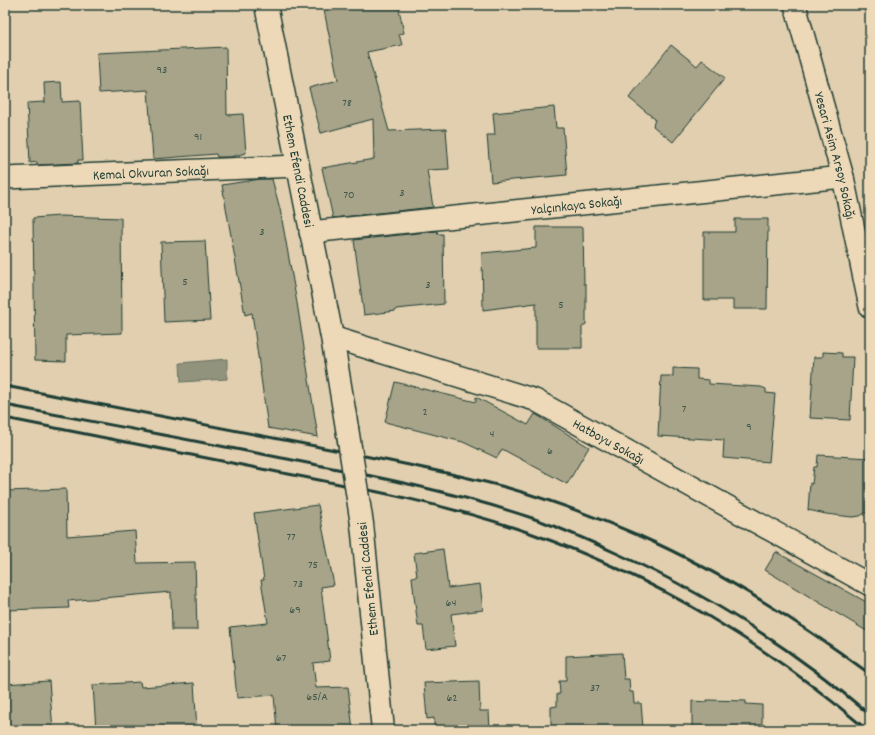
<svg xmlns="http://www.w3.org/2000/svg" width="875" height="735" font-family="Dekko,sans-serif">
  <rect width="100%" height="100%" fill="#e1cfaf"/>
  <filter id="ink" filterUnits="userSpaceOnUse"><feTurbulence type="fractalNoise" baseFrequency=".025" numOctaves="2"/><feDisplacementMap in="SourceGraphic" scale="8" xChannelSelector="R" yChannelSelector="G"/><feConvolveMatrix kernelMatrix="1 2 1 2 8 2 1 2 1" color-interpolation-filters="sRGB"/></filter>
  <g filter="url(#ink)">
    <polygon fill="#91937d" stroke="#637160" points="227,359 227,379 181,382 180,363"/>
    <g fill="#a8a48a" stroke="#1f3d34">
      <polygon points="323,5 398,5 404,33 399,34 402,45 367,52 389,131 446,129 449,169 427,170 433,207 333,218 322,168 374,159 373,119 321,133 309,88 338,80"/>
      <polygon points="671,45 697,66 702,60 725,78 673,142 653,126 655,119 629,98"/>
      <polygon points="226,47 227,115 243,114 246,153 230,157 217,157 216,154 153,159 148,90 99,93 97,53"/>
      <polygon points="61,82 62,102 80,101 83,160 78,160 78,163 37,165 37,162 30,163 27,103 45,102 44,83"/>
      <polygon points="554,107 556,128 563,128 567,175 491,182 487,135 495,135 493,113"/>
      <polygon points="261,179 272,179 280,209 297,303 318,437 268,428 252,313 245,315 222,185"/>
      <polygon points="60,216 121,218 122,333 66,335 66,361 35,360 33,218"/>
      <polygon points="735,219 768,219 767,309 733,309 733,300 704,300 704,232 735,232"/>
      <polygon points="536,227 583,227 584,284 586,284 586,324 582,327 582,348 536,348 536,303 483,310 482,253 536,248"/>
      <polygon points="437,231 438,234 443,234 444,304 396,309 396,311 364,315 354,240"/>
      <polygon points="205,241 210,320 164,322 161,242"/>
      <polygon points="823,352 842,353 842,357 853,357 850,420 810,418 814,357 823,357"/>
      <polygon points="673,368 697,369 697,379 709,380 709,384 761,387 766,389 766,393 775,394 769,462 723,458 724,440 658,436 661,376 673,376"/>
      <polygon points="395,382 476,402 476,397 528,425 535,414 589,447 567,484 502,449 497,458 463,442 385,422"/>
      <polygon points="818,455 870,458 870,510 860,516 852,517 826,514 808,510 810,483 812,484 814,467 817,467"/>
      <polygon points="66,489 67,536 135,531 137,563 195,562 197,630 172,630 171,592 68,601 69,608 5,610 5,491"/>
      <polygon points="318,505 334,585 321,587 330,661 313,663 316,688 348,687 353,730 277,730 274,695 237,698 230,627 268,623 261,580 264,580 254,513"/>
      <polygon points="443,549 448,588 480,584 483,610 451,614 455,646 426,649 423,626 418,626 414,596 412,577 417,576 414,553"/>
      <polygon points="776,552 870,604 870,633 765,570"/>
      <polygon points="622,653 624,679 629,679 630,692 633,692 634,703 641,703 643,728 551,730 551,707 557,706 557,694 560,694 559,681 566,681 566,656"/>
      <polygon points="49,681 53,730 5,730 5,684"/>
      <polygon points="479,681 480,711 489,711 490,730 434,730 434,718 427,719 424,683"/>
      <polygon points="140,682 141,687 194,683 197,730 96,730 93,685"/>
      <polygon points="707,700 746,701 746,704 762,705 762,730 692,730 692,701 707,702"/>
    </g>
    <g fill="none" stroke-linecap="round" stroke-linejoin="round">
      <g stroke="#1f3d34" stroke-width="24">
        <g id="street">
          <path id="s1" d="M795 5 843 177 870 307"/>
          <path id="s2" d="M5 178 297 166"/>
          <path id="s3" d="M310 232 843 177"/>
          <path id="s4" d="M332 337 535 400 870 585"/>
        </g>
      </g>
      <g stroke="#1f3d34" stroke-width="25">
        <g id="secondary">
          <path id="s5" d="M266 5 332 337 347 428"/>
          <polyline points="362,524 383,730"/>
        </g>
      </g>
      <use href="#street" stroke="#edd8b7" stroke-width="21"/>
      <use href="#secondary" stroke="#edd8b7" stroke-width="22"/>
      <g stroke="#1f3d34" stroke-width="3">
        <path d="M5 386C108 406 211 425 315 446 378 459 442 470 505 487 551 500 596 517 640 536 722 572 798 621 870 674"/>
        <path d="M5 405C96 422 186 439 277 457 363 474 449 490 532 518 561 528 590 541 618 554 711 596 793 649 870 715"/>
        <path d="M5 418C89 435 173 452 257 468 349 486 441 502 530 533 653 576 768 645 867 730"/>
      </g>
      <g stroke="#1f3d34" stroke-width="25" stroke-linecap="butt">
        <polyline id="secondary-bridge" points="347,428 362,524"/>
      </g>
      <use href="#secondary-bridge" stroke="#edd8b7" stroke-width="22"/>
    </g>
  </g>
  <g text-anchor="middle" stroke-width="3.5" stroke-linejoin="round" paint-order="stroke">
    <g font-size="12" fill="#41574a">
      <text x="162" y="73">93</text>
      <text x="347" y="106">78</text>
      <text x="198" y="140">91</text>
      <text x="402" y="196">3</text>
      <text x="349" y="198">70</text>
      <text x="262" y="235">3</text>
      <text x="185" y="285">5</text>
      <text x="428" y="288">3</text>
      <text x="561" y="308">5</text>
      <text x="684" y="412">7</text>
      <text x="425" y="415">2</text>
      <text x="749" y="430">9</text>
      <text x="492" y="437">4</text>
      <text x="550" y="454">6</text>
      <text x="291" y="540">77</text>
      <text x="313" y="568">75</text>
      <text x="298" y="587">73</text>
      <text x="451" y="606">64</text>
      <text x="295" y="613">69</text>
      <text x="281" y="661">67</text>
      <text x="595" y="691">37</text>
      <text x="317" y="700">65/A</text>
      <text x="452" y="701">62</text>
    </g>
    <g font-size="14" fill="#1f3d34" stroke="#edd8b7">
      <text dy="5" stroke="none"><textPath href="#s1" startOffset="156">Yesari Asim Arsoy Sokağı</textPath></text>
      <text dy="5" stroke="none"><textPath href="#s5" startOffset="169">Ethem Efendi Caddesi</textPath></text>
      <text dy="5" stroke="none"><textPath href="#s2" startOffset="146">Kemal Okvuran Sokağı</textPath></text>
      <text dy="5" stroke="none"><textPath href="#s3" startOffset="268">Yalçınkaya Sokağı</textPath></text>
      <text dy="5" stroke="none"><textPath href="#s4" startOffset="297">Hatboyu Sokağı</textPath></text>
      <text transform="translate(367 579) rotate(-96)" y="5">Ethem Efendi Caddesi</text>
    </g>
  </g>
  <rect width="875" height="735" fill="none" stroke="#edd8b7" stroke-width="20"/>
  <rect x="10" y="10" width="855" height="715" fill="none" stroke="#1f3d34" stroke-width="1.5" filter="url(#ink)"/>
</svg>
